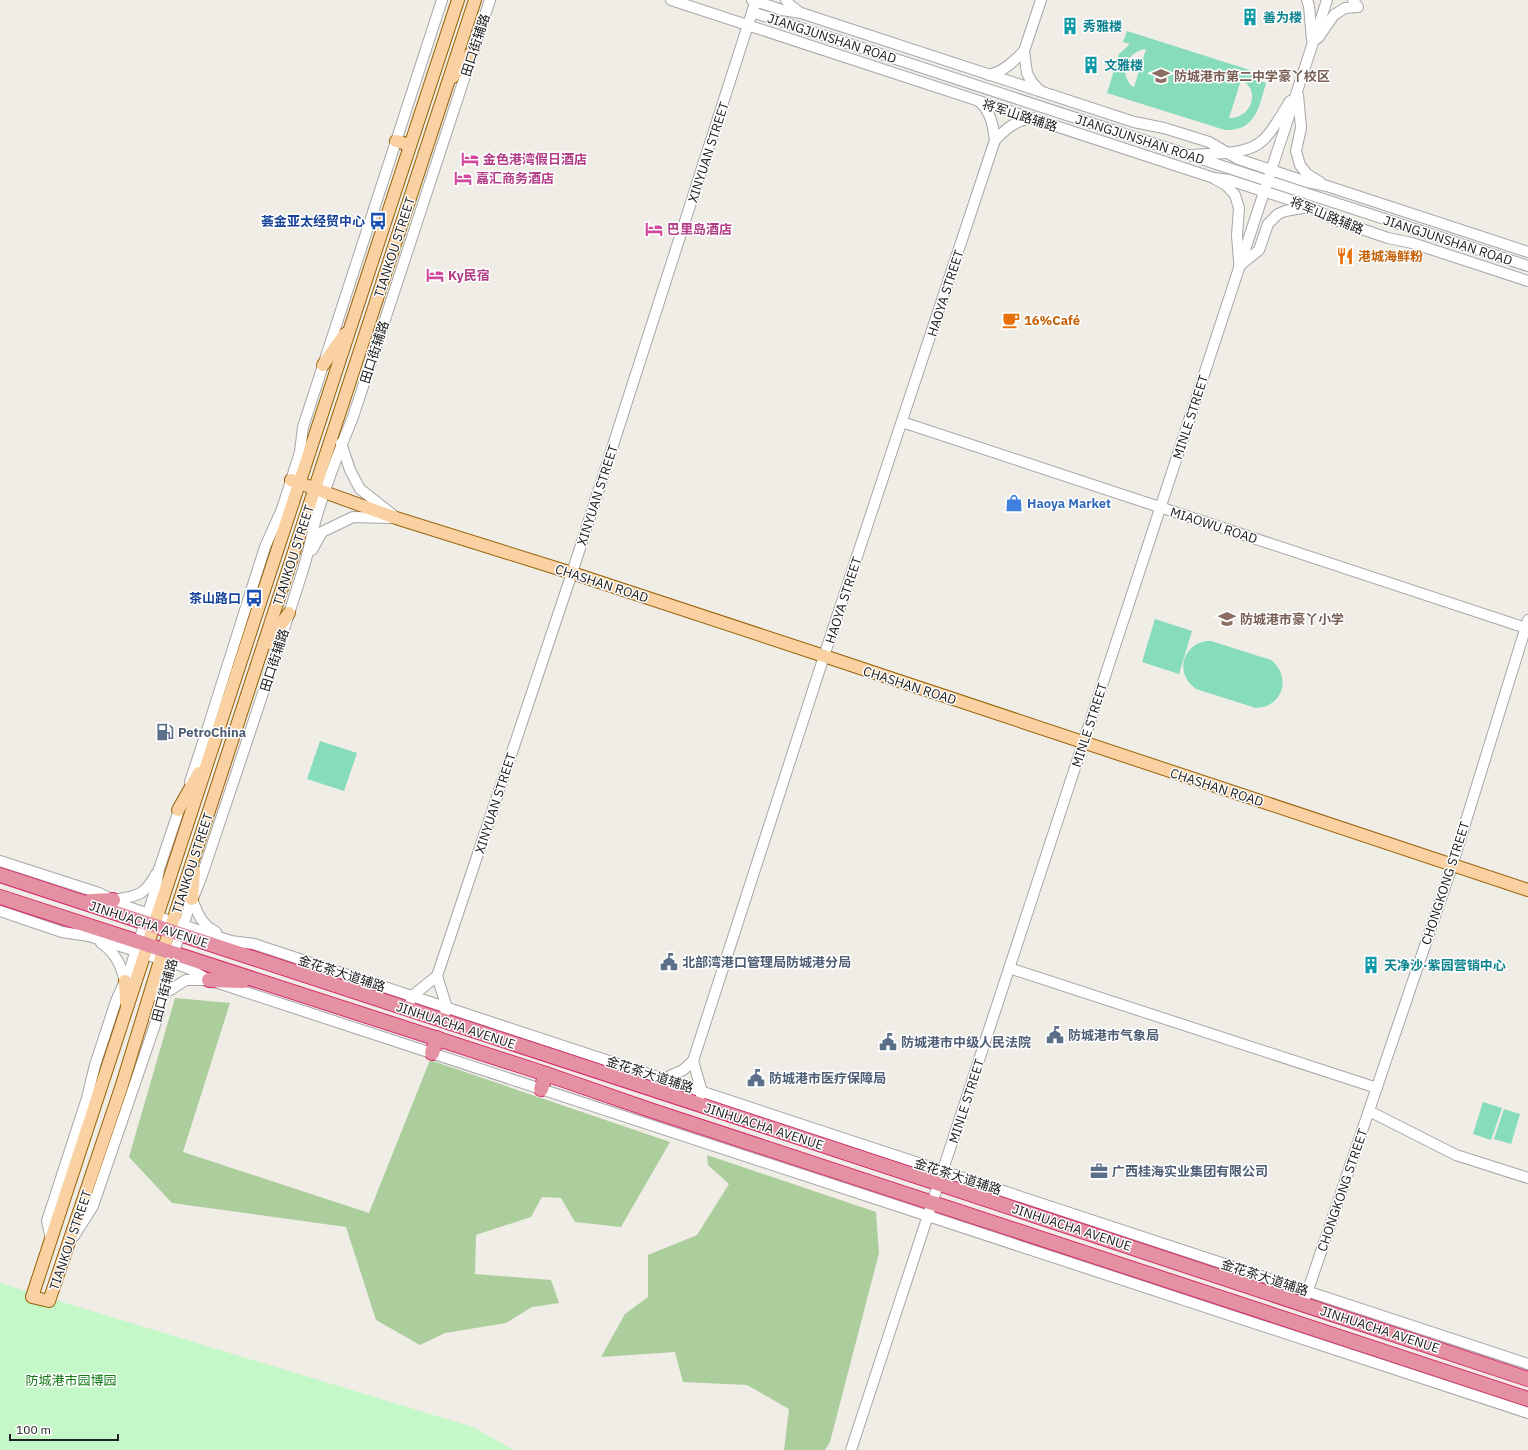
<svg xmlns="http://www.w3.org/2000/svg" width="1528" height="1450" font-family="'IBM Plex Sans','Noto Sans SC',sans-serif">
  <rect width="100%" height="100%" fill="#f0ece6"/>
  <g fill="#acce9d">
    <polygon points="175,998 230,1003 183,1152 369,1213 430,1060 670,1142 621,1227 575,1222 561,1198 542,1197 531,1217 476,1235 475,1274 551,1280 559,1303 532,1307 506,1323 445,1333 420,1345 376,1320 346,1227 172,1203 129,1157"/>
    <polygon points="707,1155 876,1212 879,1253 830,1442 825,1450 784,1450 789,1409 747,1385 683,1382 675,1352 601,1357 625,1314 648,1297 648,1255 697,1235 729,1184 708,1165"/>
  </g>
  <polygon fill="#c5f8c8" points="0,1283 473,1427 513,1450 0,1450"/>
  <g fill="#87dcb9" fill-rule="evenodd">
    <path d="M1127 31 1259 73 1257 80 1266 83C1259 107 1256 131 1225 130L1107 93 1119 54 1130 44 1123 42ZM1146 49 1134 87H1133C1118 74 1126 51 1146 49ZM1241 80C1262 90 1251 119 1229 118Z"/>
    <polygon points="1155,619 1192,631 1179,674 1142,662"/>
    <path d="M1206 641H1211L1271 660C1292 677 1283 707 1256 708L1196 689C1175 674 1181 646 1206 641Z"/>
    <polygon points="320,741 357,753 344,791 307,779"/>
    <polygon points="1483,1102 1502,1108 1491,1140 1473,1134"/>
    <polygon points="1504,1109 1520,1114 1511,1144 1494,1139"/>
  </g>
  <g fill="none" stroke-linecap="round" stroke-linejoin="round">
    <g stroke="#a7a7a7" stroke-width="12">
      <g id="minor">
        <polyline points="671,0 1214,178 1229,180 1300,203 1338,221 1388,238 1412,243 1528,281"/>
        <polyline points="752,0 782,10 801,13 1134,122 1164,128 1209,142 1238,159 1307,182 1327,186 1528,252"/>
        <polyline points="786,0 790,5 799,12"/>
        <polyline points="1307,0 1309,6 1312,40"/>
        <polyline points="752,12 1528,266"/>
        <polyline points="1318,38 1334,15 1345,8 1358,7 1353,0"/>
        <path d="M989 75C1004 71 1013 62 1024 51"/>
        <polyline points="1040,91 1031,81 1027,73 1024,51 1041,0"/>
        <polyline points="1298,95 1301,128 1296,151 1300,165 1307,174 1320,182"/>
        <path d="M980 102C991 113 993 125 995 140"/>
        <path d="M1194 155C1214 153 1247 155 1262 141 1271 134 1284 111 1290 101"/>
        <polyline points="1215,179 1226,185 1235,195 1239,208 1237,235 1239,261"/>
        <polyline points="1239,266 1259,250 1268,224 1278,214 1285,211 1308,207"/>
        <polyline points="902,422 1526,628"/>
        <polyline points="341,443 350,470 360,489 393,515"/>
        <polyline points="312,550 322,532 353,517 390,518"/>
        <polyline points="190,782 209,724 265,547 282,509 300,452 303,427 442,0"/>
        <polyline points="0,861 99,893 125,906 231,941 254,944 1528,1364"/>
        <path d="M192 899C198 914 201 924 216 932"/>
        <path d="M113 900C136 896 144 897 156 874"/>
        <polyline points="0,911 62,932 89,936 188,968 209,980 1528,1413"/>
        <path d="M101 943C115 952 121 965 125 981"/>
        <polyline points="1009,968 1377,1088"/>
        <polyline points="437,976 572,573 756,0"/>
        <polyline points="159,998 162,995 186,980 209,980"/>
        <polyline points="411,1000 412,996 437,976 447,1008 445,1013"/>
        <path d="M693 1061 824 656 995 140C1008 127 1014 122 1031 118"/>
        <polyline points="662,1082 663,1079 683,1070 693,1061 702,1092 701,1095"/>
        <polyline points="1369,1111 1456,1155 1528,1178"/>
        <path d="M74 1236 93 1206 159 1013 164 981 189 908 201 878C235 777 269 677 301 576 307 559 310 543 314 526 324 489 338 453 353 417L490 0"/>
        <polyline points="51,1239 47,1221 87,1098 95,1065 116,1001 129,972 156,888 159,869 181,804"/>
        <polyline points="1306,1296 1452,866 1528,620"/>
        <polyline points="851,1450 1327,0"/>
      </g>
    </g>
    <g stroke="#966205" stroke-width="14">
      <g id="major">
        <polyline points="458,0 32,1297 49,1301 121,1088 163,951 475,0"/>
        <polyline points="453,77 474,49"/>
        <polyline points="396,141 410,145"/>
        <polyline points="323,365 345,334"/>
        <polyline points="291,480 396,518 572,573 824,656 1528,890"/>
        <polyline points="268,643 289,613"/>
        <polyline points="178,810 199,773"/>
        <polyline points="192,899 194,871"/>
        <polyline points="125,981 126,1002"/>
      </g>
    </g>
    <g stroke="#d52c6b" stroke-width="16">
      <g id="highway">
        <path d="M0 875C510 1042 1019 1209 1528 1379"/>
        <polyline points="0,897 546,1074 653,1111 1528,1399"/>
        <polyline points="90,901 113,900"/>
        <polyline points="209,980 243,981"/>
        <polyline points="432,1053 437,1038"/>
        <polyline points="541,1089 546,1074"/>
      </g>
    </g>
    <use href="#minor" stroke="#fff" stroke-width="10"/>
    <use href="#major" stroke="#f9d1a3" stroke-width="12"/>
    <use href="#highway" stroke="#e491a3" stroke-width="14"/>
  </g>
  <defs>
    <g id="building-bare" transform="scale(1.38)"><path d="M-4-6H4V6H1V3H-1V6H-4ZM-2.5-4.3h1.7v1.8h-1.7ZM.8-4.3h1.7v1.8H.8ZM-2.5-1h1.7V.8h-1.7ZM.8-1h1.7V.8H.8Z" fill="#0f9aa8" stroke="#fff" stroke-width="2.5" paint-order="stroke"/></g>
    <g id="school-bare" transform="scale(1.38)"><path d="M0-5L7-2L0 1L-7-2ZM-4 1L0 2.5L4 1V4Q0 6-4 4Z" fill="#8d6e63" stroke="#fff" stroke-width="2.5" paint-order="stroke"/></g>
    <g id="hotel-bare" transform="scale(1.38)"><path d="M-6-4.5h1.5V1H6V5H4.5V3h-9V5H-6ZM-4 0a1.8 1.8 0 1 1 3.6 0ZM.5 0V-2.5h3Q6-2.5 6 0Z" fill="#d1479c" stroke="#fff" stroke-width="2.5" paint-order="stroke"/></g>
    <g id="bus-bare" transform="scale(1.38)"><path d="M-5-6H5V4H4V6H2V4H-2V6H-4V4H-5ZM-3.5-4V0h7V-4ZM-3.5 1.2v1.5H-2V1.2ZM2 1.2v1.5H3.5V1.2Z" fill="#1a4fb4" stroke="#fff" stroke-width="2.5" paint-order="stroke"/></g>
    <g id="restaurant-bare" transform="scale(1.38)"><path d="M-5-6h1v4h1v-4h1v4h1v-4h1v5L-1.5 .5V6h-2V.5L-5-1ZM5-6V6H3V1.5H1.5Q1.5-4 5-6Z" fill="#e8710a" stroke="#fff" stroke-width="2.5" paint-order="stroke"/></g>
    <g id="cafe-bare" transform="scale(1.38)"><path d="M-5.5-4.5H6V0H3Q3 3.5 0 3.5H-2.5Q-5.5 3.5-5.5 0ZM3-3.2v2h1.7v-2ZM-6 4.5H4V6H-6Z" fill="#e8710a" stroke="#fff" stroke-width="2.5" paint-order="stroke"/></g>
    <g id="shop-bare" transform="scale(1.38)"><path d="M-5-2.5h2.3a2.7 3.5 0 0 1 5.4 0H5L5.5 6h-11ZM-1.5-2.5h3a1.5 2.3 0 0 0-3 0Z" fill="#3f7fe0" stroke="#fff" stroke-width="2.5" paint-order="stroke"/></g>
    <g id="fuel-bare" transform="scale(1.38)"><path d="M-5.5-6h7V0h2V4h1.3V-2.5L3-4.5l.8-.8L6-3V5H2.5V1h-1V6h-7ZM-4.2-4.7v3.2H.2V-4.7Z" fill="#5c6f8a" stroke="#fff" stroke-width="2.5" paint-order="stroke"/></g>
    <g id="civic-bare" transform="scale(1.38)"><path d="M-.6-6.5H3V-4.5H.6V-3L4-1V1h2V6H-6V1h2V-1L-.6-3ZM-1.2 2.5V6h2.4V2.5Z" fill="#5c6f8a" stroke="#fff" stroke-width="2.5" paint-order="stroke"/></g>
    <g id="office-bare" transform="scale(1.38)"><path d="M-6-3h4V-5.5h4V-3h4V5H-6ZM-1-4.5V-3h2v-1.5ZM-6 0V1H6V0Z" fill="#5c6f8a" stroke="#fff" stroke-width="2.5" paint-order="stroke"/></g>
  </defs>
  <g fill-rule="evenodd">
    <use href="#building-bare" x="1250" y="17"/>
    <use href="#building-bare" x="1070" y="26"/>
    <use href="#building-bare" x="1091" y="65"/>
    <use href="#school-bare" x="1161" y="76"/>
    <use href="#hotel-bare" x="470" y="159"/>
    <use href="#hotel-bare" x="463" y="178"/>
    <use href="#bus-bare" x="378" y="221"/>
    <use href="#hotel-bare" x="654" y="229"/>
    <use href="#restaurant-bare" x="1345" y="256"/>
    <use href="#hotel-bare" x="435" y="275"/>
    <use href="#cafe-bare" x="1011" y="320"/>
    <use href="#shop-bare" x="1014" y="503"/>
    <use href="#bus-bare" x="254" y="598"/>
    <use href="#school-bare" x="1227" y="619"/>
    <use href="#fuel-bare" x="165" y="732"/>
    <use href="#civic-bare" x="669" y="962"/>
    <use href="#building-bare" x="1371" y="965"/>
    <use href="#civic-bare" x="1055" y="1035"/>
    <use href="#civic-bare" x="888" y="1042"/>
    <use href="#civic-bare" x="756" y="1078"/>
    <use href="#office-bare" x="1099" y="1171"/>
  </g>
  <g text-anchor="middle" stroke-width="3" stroke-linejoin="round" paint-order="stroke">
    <g font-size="13" font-weight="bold" fill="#0d838f" stroke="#fff" text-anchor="start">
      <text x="1263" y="22">善为楼</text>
      <text x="1083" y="31">秀雅楼</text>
      <text x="1104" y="70">文雅楼</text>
      <text x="1384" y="970">天净沙·紫园营销中心</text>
    </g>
    <g font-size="13" fill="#202020" stroke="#fff">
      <text transform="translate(832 38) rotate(18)" y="5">JIANGJUNSHAN ROAD</text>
      <text transform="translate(475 45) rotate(-72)" y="5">田口街辅路</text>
      <text transform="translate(1020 115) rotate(18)" y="5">将军山路辅路</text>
      <text transform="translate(1140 139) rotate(18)" y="5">JIANGJUNSHAN ROAD</text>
      <text transform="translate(708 152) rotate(-72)" y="5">XINYUAN STREET</text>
      <text transform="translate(1327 215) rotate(22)" y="5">将军山路辅路</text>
      <text transform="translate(1448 240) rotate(18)" y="5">JIANGJUNSHAN ROAD</text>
      <text transform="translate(394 247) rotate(-72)" y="5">TIANKOU STREET</text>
      <text transform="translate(945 293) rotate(-72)" y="5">HAOYA STREET</text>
      <text transform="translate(374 352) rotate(-72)" y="5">田口街辅路</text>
      <text transform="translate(1190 417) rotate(-72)" y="5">MINLE STREET</text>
      <text transform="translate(597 495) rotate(-72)" y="5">XINYUAN STREET</text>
      <text transform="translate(1214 525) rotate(18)" y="5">MIAOWU ROAD</text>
      <text transform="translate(293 555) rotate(-72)" y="5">TIANKOU STREET</text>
      <text transform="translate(602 583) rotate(18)" y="5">CHASHAN ROAD</text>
      <text transform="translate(843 600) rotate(-72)" y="5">HAOYA STREET</text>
      <text transform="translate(274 660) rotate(-72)" y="5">田口街辅路</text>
      <text transform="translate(910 685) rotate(18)" y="5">CHASHAN ROAD</text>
      <text transform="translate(1089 725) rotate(-72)" y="5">MINLE STREET</text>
      <text transform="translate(1217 787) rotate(18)" y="5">CHASHAN ROAD</text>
      <text transform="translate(495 803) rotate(-72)" y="5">XINYUAN STREET</text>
      <text transform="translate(192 863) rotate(-72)" y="5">TIANKOU STREET</text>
      <text transform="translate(1445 883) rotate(-72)" y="5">CHONGKONG STREET</text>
      <text transform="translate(149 924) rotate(18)" y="5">JINHUACHA AVENUE</text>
      <text transform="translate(342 973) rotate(18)" y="5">金花茶大道辅路</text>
      <text transform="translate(164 990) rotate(-75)" y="5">田口街辅路</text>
      <text transform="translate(456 1025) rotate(18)" y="5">JINHUACHA AVENUE</text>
      <text transform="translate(650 1074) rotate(18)" y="5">金花茶大道辅路</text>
      <text transform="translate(966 1101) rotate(-72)" y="5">MINLE STREET</text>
      <text transform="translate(764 1126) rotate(18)" y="5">JINHUACHA AVENUE</text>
      <text transform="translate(958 1176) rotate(18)" y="5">金花茶大道辅路</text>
      <text transform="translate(1342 1190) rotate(-71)" y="5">CHONGKONG STREET</text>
      <text transform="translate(1072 1227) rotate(18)" y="5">JINHUACHA AVENUE</text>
      <text transform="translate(70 1240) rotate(-71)" y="5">TIANKOU STREET</text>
      <text transform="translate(1265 1277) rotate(18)" y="5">金花茶大道辅路</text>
      <text transform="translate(1380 1329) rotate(18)" y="5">JINHUACHA AVENUE</text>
    </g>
    <g font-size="13" font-weight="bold" fill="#785e54" stroke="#fff" text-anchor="start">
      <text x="1174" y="81">防城港市第二中学豪丫校区</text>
      <text x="1240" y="624">防城港市豪丫小学</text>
    </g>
    <g font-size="13" font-weight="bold" fill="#b23c85" stroke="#fff" text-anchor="start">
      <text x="483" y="164">金色港湾假日酒店</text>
      <text x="476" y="183">嘉汇商务酒店</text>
      <text x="667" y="234">巴里岛酒店</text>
      <text x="448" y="280">Ky民宿</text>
    </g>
    <g font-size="13" font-weight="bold" fill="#164399" stroke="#fff" text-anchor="end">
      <text x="365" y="226">荟金亚太经贸中心</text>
      <text x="241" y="603">茶山路口</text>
    </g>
    <g font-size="13" font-weight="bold" fill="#c56008" stroke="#fff" text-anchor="start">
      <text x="1358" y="261">港城海鲜粉</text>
      <text x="1024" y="325">16%Café</text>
    </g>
    <g font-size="13" font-weight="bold" fill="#366cbe" stroke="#fff" text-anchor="start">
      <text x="1027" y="508">Haoya Market</text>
    </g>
    <g font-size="13" font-weight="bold" fill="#4e5e75" stroke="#fff" text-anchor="start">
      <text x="178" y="737">PetroChina</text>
      <text x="682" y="967">北部湾港口管理局防城港分局</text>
      <text x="1068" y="1040">防城港市气象局</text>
      <text x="901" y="1047">防城港市中级人民法院</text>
      <text x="769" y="1083">防城港市医疗保障局</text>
      <text x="1112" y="1176">广西桂海实业集团有限公司</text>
    </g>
    <g font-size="13" fill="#107b15" stroke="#fff">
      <text x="71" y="1385">防城港市园博园</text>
    </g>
  </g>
  <path d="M10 1434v6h108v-6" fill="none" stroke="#202020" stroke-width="2"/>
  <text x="16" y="1434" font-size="12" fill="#202020" stroke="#ffffff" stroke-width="3" paint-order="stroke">100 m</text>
</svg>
